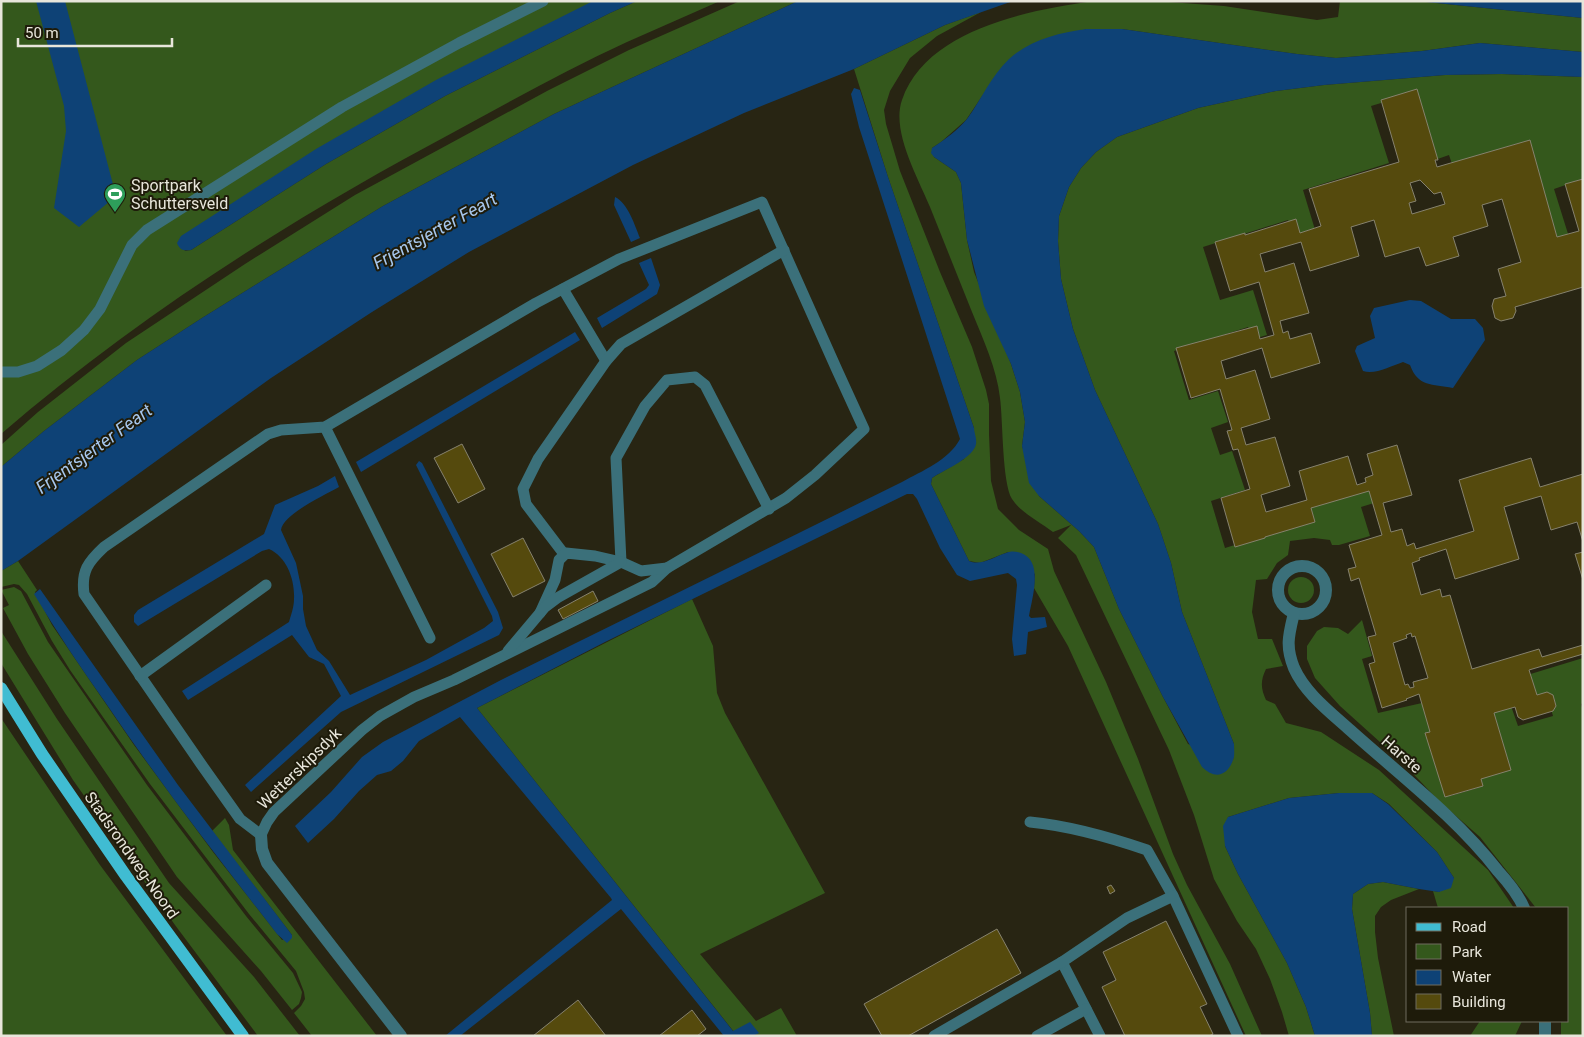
<svg xmlns="http://www.w3.org/2000/svg" width="1584" height="1037" font-family="Roboto,sans-serif">
  <rect width="100%" height="100%" fill="#282513"/>
  <g fill="#34581c">
    <path d="M1 1H615L435 91 184 251 191 250 326 164 445 96 610 13 637 1H720C689 15 658 28 627 42 568 69 511 101 454 132 294 217 139 315 1 434Z"/>
    <polygon points="740,1 798,1 554,114 383,206 202,318 137,360 44,431 1,467 1,445 38,412 126,343 245,264 355,195 547,91 629,50"/>
    <path d="M1094 1H1155L1224 6 1317 20 1338 17 1340 1H1417L1583 18V52L1480 43 1422 51 1336 58 1297 54 1122 29H1086L993 80 966 120 941 142 932 148 934 157 956 172 961 183 967 240 974 272 1011 364 1020 392 1025 422 1022 446 1039 496 1079 531 1094 547 1119 609 1163 697 1188 744 1233 760 1234 744 1182 612 1171 563 1158 524 1095 390 1073 329 1061 279 1058 241 1059 216 1069 187 1081 168 1096 152 1117 137 1198 108 1276 91 1324 85 1445 75 1502 74 1583 77V179L1554 189 1569 237 1551 243 1519 143 1452 164 1449 155 1429 162 1408 95 1371 106 1389 163 1303 190 1316 233 1295 240 1288 220 1203 247 1220 300 1253 290 1267 335 1253 339 1248 327 1174 351 1189 400 1218 391 1228 422 1211 428 1220 455 1232 451 1245 490 1211 501 1225 548 1309 522 1305 509 1370 489 1374 503 1361 507 1370 536 1339 545H1332L1330 540 1314 538 1290 541 1288 555 1277 563 1267 579 1256 580 1252 612 1258 639H1272L1283 666 1266 669C1260 681 1261 689 1266 700L1275 704 1286 723 1321 732 1379 770 1488 870 1514 908H1438L1433 891 1439 892 1454 878 1437 852 1389 804 1372 793H1339L1289 798 1228 817 1225 846 1238 874 1287 963 1306 1007 1315 1036H1289L1282 1012 1270 979 1256 949 1237 921 1214 879 1194 815 1169 750 1076 555 1058 538 1071 525 1053 532C1040 522 1021 513 1012 499 1002 483 1003 420 1000 398 997 369 983 339 972 312 958 277 944 242 930 207 918 178 891 131 902 100 926 29 1030 10 1094 1Z"/>
    <polygon points="981,12 937,36 910,58 890,91 884,110 886,124 900,171 940,272 972,347 986,390 989,404 989,434 991,481 998,509 1019,530 1048,549 1054,571 1106,682 1138,759 1173,854 1187,885 1230,964 1262,1036 1246,1036 1068,646 1034,588 1035,574 1008,552 980,563 969,561 931,484 932,478 935,476 964,459 974,428 888,177 854,69 945,25"/>
    <polygon points="18,561 37,590 35,592 52,625 134,745 213,852 282,940 292,935 212,831 225,818 229,825 233,850 377,1036 312,1036 294,1013 301,1006 305,999 304,992 296,971 249,914 150,784 70,670 52,641 27,594 19,585 14,584 1,587 1,571"/>
    <circle cx="1301" cy="590" r="13"/>
    <polygon points="14,587 21,591 48,642 147,785 246,916 293,973 302,992 301,998 299,1004 292,1010 261,971 177,877 65,713 28,654 3,608 9,605 1,590"/>
    <polygon points="692,599 713,646 717,693 725,713 825,893 700,954 756,1021 781,1008 797,1036 753,1036 758,1032 734,1032 477,708"/>
    <polygon points="1362,620 1372,656 1362,659 1378,713 1422,703 1450,796 1477,788 1473,774 1487,713 1511,706 1518,726 1553,716 1548,698 1532,702 1524,676 1583,658 1583,703 1581,704 1583,711 1583,1036 1561,1036 1561,1021 1568,1021 1568,908 1536,908 1480,837 1440,802 1401,761 1340,706 1315,678 1307,659 1307,646 1317,631 1324,627 1338,628 1348,634"/>
    <polygon points="1,631 57,719 169,883 254,977 300,1036 258,1036 175,925 73,780 1,663"/>
    <polygon points="1,718 100,865 227,1036 1,1036"/>
    <polygon points="1383,882 1419,889 1391,900 1381,907 1375,916 1375,932 1378,958 1394,1036 1372,1036 1370,1013 1352,909 1353,894 1368,884"/>
    <polygon points="1480,1021 1522,1021 1515,1036 1470,1036"/>
  </g>
  <g fill="#0e4276">
    <polygon points="36,1 65,1 116,196 79,227 54,208 66,131 64,106"/>
    <path d="M593 1H637L610 13 445 96 326 164 191 250C183 251 180 250 177 243L181 236 316 149 436 80Z"/>
    <polygon points="798,1 1013,1 945,25 854,69 744,113 633,165 469,252 372,312 271,378 18,561 1,571 1,467 44,431 137,360 202,318 383,206 554,114"/>
    <polygon points="1417,1 1583,1 1583,18"/>
    <path d="M1086 29H1122L1297 54 1336 58 1422 51 1480 43 1583 52V77L1502 74 1445 75 1324 85 1276 91 1198 108 1117 137 1096 152 1081 168 1069 187 1059 216 1058 241 1061 279 1073 329 1095 390 1158 524 1171 563 1182 612 1234 744C1234 749 1235 756 1233 760 1227 777 1214 779 1202 767L1163 697 1119 609 1094 547 1079 531 1039 496 1029 483 1022 446 1025 422 1020 392 1011 364 984 306 967 240 961 183 956 172 934 157 931 153 932 148C944 140 958 130 967 119 981 100 991 76 1009 59 1030 40 1058 33 1086 29Z"/>
    <path d="M854 88 860 90 888 177 974 428C974 432 977 439 976 444 974 457 945 470 935 476L932 478 931 484 969 561C982 566 993 557 1006 553 1010 551 1016 551 1021 553 1044 561 1032 598 1029 616L1031 618 1045 617 1047 627 1028 632 1026 654 1014 656 1012 639 1017 585 1016 579 1008 573 970 581 957 575 940 548 917 499 913 494H907L605 642 477 708 733 1031 750 1022 759 1033 753 1036H724L621 909 460 1036H445L612 900 611 898 460 717 419 741 403 761 391 771 377 775 359 791 334 819 308 843 295 826 331 792 362 757 383 742 501 680 902 482C922 471 949 460 960 439L859 127 851 94Z"/>
    <path d="M615 197C628 203 635 226 640 238L631 242 614 205Z"/>
    <polygon points="651,258 660,285 657,294 602,328 597,318 646,289 649,285 639,263"/>
    <path d="M1410 300 1421 301 1451 319H1475L1483 328 1485 340 1453 388C1432 384 1418 387 1410 365L1403 362C1391 366 1375 375 1363 371L1355 351 1357 346 1375 338 1370 316 1374 308Z"/>
    <polygon points="575,332 580,340 361,472 356,462"/>
    <path d="M419 461 422 463 498 612 503 628 499 635 341 712 251 792 245 785 341 696 324 664 309 657 292 635 188 700 182 691 289 622C291 615 294 607 294 599 295 580 287 557 269 549L262 551 138 626 134 622V615L138 610 264 534 275 505 318 486 335 476 339 487C325 495 283 514 281 530L296 563 303 596V609L306 626 317 650 329 661 350 695 426 660 484 628 493 621 492 616 416 465Z"/>
    <path d="M40 589 178 785 292 935V938L287 943 277 934C218 858 159 782 105 702 80 667 56 631 34 594Z"/>
    <polygon points="1339,793 1372,793 1388,804 1437,852 1454,878 1451,888 1439,892 1419,889 1383,882 1368,884 1353,894 1352,909 1370,1013 1372,1036 1315,1036 1306,1007 1287,963 1238,874 1225,846 1223,826 1228,817 1289,798"/>
  </g>
  <g fill="#554a0d" stroke="#86826e" fill-rule="evenodd">
    <path d="M1417 89 1438 160H1435L1437 167 1530 140 1557 237 1579 231 1565 184 1583 179V287L1515 307 1516 311 1513 318 1501 321 1495 318 1492 306 1494 299 1506 296 1498 269 1521 262 1502 199 1482 205 1488 226 1453 237 1459 256 1426 266 1419 247 1385 257 1374 220 1351 227 1359 256 1310 271 1301 242 1260 254 1265 272 1294 263 1309 313 1280 321 1283 333 1288 331 1290 339 1311 333 1320 363 1271 378 1262 348 1221 361 1226 379 1255 370 1270 419 1241 428 1246 445 1275 437 1290 486 1261 495 1266 512 1307 500 1299 471 1348 456 1357 485 1366 482 1365 478 1373 475 1367 454 1397 445 1412 495 1383 503 1391 532 1402 529 1407 546 1414 543 1416 549 1474 531 1459 480 1531 458 1540 487 1583 474V542L1577 522 1551 530 1541 496 1504 507 1519 559 1455 579 1446 549 1419 558 1420 560 1412 563 1421 595 1440 589 1442 597 1450 595 1472 669 1539 649 1542 657 1583 645V654L1529 670 1537 695 1547 692 1553 695 1556 706 1553 711 1523 720 1518 717 1515 707 1494 713 1511 770 1481 779 1483 786 1445 797 1425 733 1430 732 1419 694 1406 699 1407 700 1382 708 1369 664 1375 662 1368 637 1376 635 1359 578 1351 581 1348 569 1356 567 1349 545 1382 535 1369 491 1311 508 1315 522 1265 537V538L1235 547 1221 498 1250 489 1238 449 1233 450 1227 431 1232 430 1220 389 1191 398 1176 348 1257 326 1260 339 1274 335 1259 282 1230 291 1215 242 1245 233V235L1296 219 1300 233 1321 226 1309 189 1399 162 1381 100ZM1420 180 1434 194 1441 192 1445 204 1412 214 1409 203 1416 201 1410 183ZM1411 633 1412 637 1415 636 1428 678 1413 682 1414 687 1410 688 1408 684 1405 685 1393 643 1407 638 1406 635Z"/>
    <polygon points="462,444 485,489 458,503 434,458"/>
    <polygon points="523,538 545,581 513,597 491,554"/>
    <polygon points="1583,552 1583,580 1575,554"/>
    <polygon points="593,591 598,601 563,619 558,610"/>
    <polygon points="1111,885 1115,891 1110,894 1107,887"/>
    <polygon points="1166,921 1207,1004 1200,1007 1213,1034 1209,1036 1125,1036 1102,987 1116,980 1103,952"/>
    <polygon points="997,929 1021,973 908,1036 882,1036 864,1004"/>
    <polygon points="578,1000 606,1036 533,1036"/>
    <polygon points="692,1010 706,1029 697,1036 659,1036"/>
  </g>
  <g fill="none" stroke-linecap="round" stroke-linejoin="round">
    <g stroke="#3b707a" stroke-width="11">
      <path d="M762 202 837 370 864 429 815 475 786 498 667 568 652 582 454 680 414 697 380 716 362 730 274 812 267 822 261 835 240 819 201 764 84 594C81 571 88 562 104 547L268 434 281 430 325 427 536 303 619 259Z"/>
      <polyline points="563,289 606,361"/>
      <polyline points="1,372 18,372 37,366 62,350 84,330 100,309 132,245 147,230 342,107 459,43 543,1"/>
      <polyline points="325,427 430,638"/>
      <polyline points="564,554 526,504 523,489 538,459 606,361 621,344 784,250"/>
      <polyline points="621,562 616,458 645,406 667,380 695,377 705,385 769,509"/>
      <polyline points="540,613 555,580 559,560 566,553 595,556 621,562 641,571 667,568"/>
      <polyline points="508,651 545,607 557,598 621,562"/>
      <polyline points="140,676 266,585"/>
      <path d="M1030 822C1071 826 1109 837 1147 850L1173 896"/>
      <polyline points="1062,962 1100,1036"/>
      <polyline points="934,1036 1062,962 1127,918 1173,896 1238,1036"/>
      <polyline points="1037,1036 1086,1009"/>
    </g>
    <g stroke="#3b707a" stroke-width="12">
      <circle cx="1302" cy="590" r="24"/>
      <path d="M1294 613C1289 634 1285 646 1294 668 1305 693 1330 712 1350 730 1400 775 1456 817 1498 871 1508 882 1518 894 1524 908"/>
      <polyline points="261,835 262,849 267,863 401,1036"/>
      <polyline points="1545,1036 1545,1021"/>
    </g>
    <polyline stroke="#40bcd2" stroke-width="12" points="1,688 42,754 126,876 243,1036"/>
  </g>
  <defs>
    <g id="stadium-pin" transform="scale(1.125)"><path d="M0 17L-7.5 6A9.5 9.5 0 1 1 7.5 6Z" fill="#2e9e5b" stroke="#1e1b0a"/><path d="M0-5a6.5 5 0 1 0 0 10a6.5 5 0 1 0 0-10ZM-3.5-1.8h7v3.6h-7Z" fill="#fff"/></g>
  </defs>
  <g fill-rule="evenodd">
    <use href="#stadium-pin" x="115" y="194"/>
  </g>
  <g text-anchor="middle" stroke-width="4" stroke-linejoin="round" paint-order="stroke">
    <g font-size="16" fill="#e8e6db" stroke="#1e1b0a" text-anchor="start">
      <text x="131" y="191">Sportpark<tspan x="131" dy="18">Schuttersveld</tspan></text>
    </g>
    <g font-size="16" fill="#e8e6db" stroke="#1e1b0a">
      <text transform="translate(1402 754) rotate(41)" y="6">Harste</text>
      <text transform="translate(299 768) rotate(-44)" y="6">Wetterskipsdyk</text>
      <text transform="translate(132 855) rotate(55)" y="6">Stadsrondweg-Noord</text>
    </g>
    <g font-size="18" font-style="italic" fill="#a7c7ed" stroke="#1e1b0a">
      <text transform="translate(435 231) rotate(-29)" y="6">Frjentsjerter Feart</text>
      <text transform="translate(94 449) rotate(-36)" y="6">Frjentsjerter Feart</text>
    </g>
  </g>
  <rect width="1584" height="1037" fill="none" stroke="#e8e6db" stroke-width="5"/>
  <rect x="1406" y="907" width="162" height="115" fill="#1e1b0a" stroke="#6f6c5e"/>
  <rect x="1416" y="923" width="25" height="8" fill="#40bcd2" stroke="#6f6c5e"/>
  <text x="1452" y="932" font-size="15" fill="#e8e6db">Road</text>
  <rect x="1416" y="944" width="25" height="15" fill="#34581c" stroke="#6f6c5e"/>
  <text x="1452" y="957" font-size="15" fill="#e8e6db">Park</text>
  <rect x="1416" y="970" width="25" height="15" fill="#0e4276" stroke="#6f6c5e"/>
  <text x="1452" y="982" font-size="15" fill="#e8e6db">Water</text>
  <rect x="1416" y="994" width="25" height="15" fill="#554a0d" stroke="#6f6c5e"/>
  <text x="1452" y="1007" font-size="15" fill="#e8e6db">Building</text>
  <path d="M18 38v8h154v-8" fill="none" stroke="#e8e6db" stroke-width="2.5"/>
  <text x="25" y="38" font-size="15" fill="#e8e6db" stroke="#1e1b0a" stroke-width="4" paint-order="stroke">50 m</text>
</svg>
